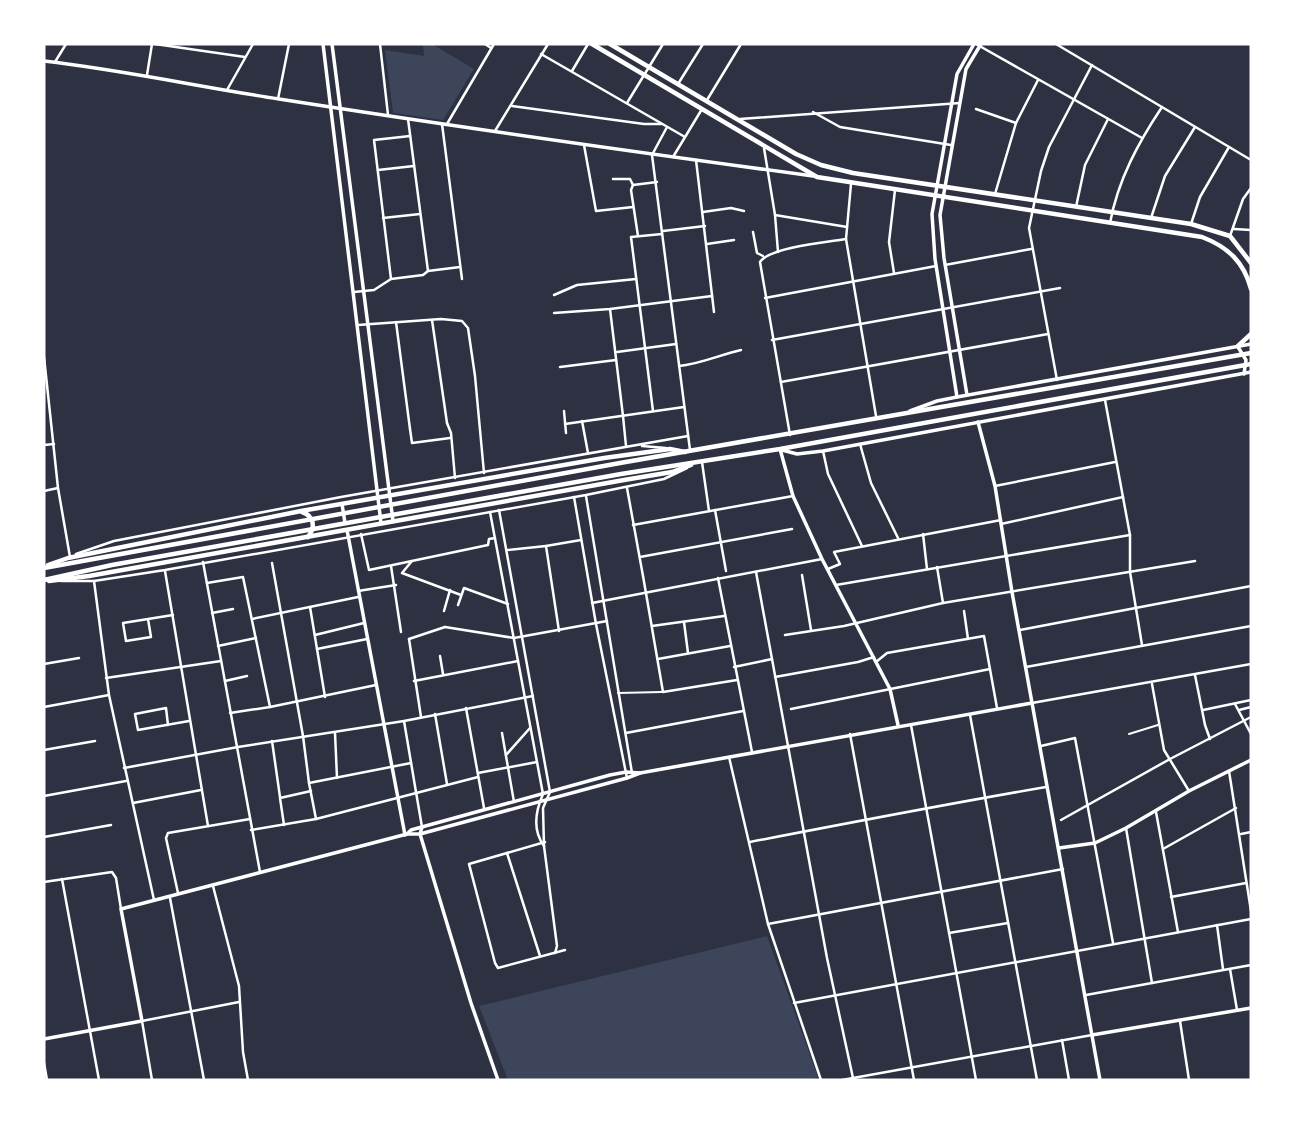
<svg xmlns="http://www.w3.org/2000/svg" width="1295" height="1124" font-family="'PT Sans Narrow',sans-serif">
  <rect width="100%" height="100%" fill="#2d3142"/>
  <g fill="#3c4559">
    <polygon points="423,44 432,44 474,69 443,120 393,113 385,50 424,56"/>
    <polygon points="767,936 818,1077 808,1080 508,1080 479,1006"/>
  </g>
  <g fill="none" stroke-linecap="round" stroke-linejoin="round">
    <g stroke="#fff" stroke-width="2">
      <polyline points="618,693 662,692"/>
      <polyline points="1129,734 1158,725"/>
    </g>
    <g stroke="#fff" stroke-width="2.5">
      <polyline points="584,145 596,211 633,207"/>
      <polyline points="378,170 414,166"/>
      <polyline points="633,185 631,190 638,236"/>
      <polyline points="383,218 420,214"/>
      <polyline points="554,295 577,285 636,279"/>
      <polyline points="610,309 623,416"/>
      <polyline points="617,352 676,344"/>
      <polyline points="560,367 616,360"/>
      <polyline points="564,411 566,433"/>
      <polyline points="653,411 631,237 662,234"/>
      <polyline points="447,423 451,433 455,478"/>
      <polyline points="565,424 684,407"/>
      <polyline points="410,429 412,443 450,438"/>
      <polyline points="507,550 546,546"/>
      <polyline points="412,561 402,573 461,595"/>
      <polyline points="828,569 840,564 834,552 1001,520"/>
      <polyline points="643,576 647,599"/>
      <polyline points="718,578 752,752"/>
      <polyline points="458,605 464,588 508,604"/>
      <polyline points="444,611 450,590"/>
      <polyline points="409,639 445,627"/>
      <polyline points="734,667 772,659"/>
      <polyline points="270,707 376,685"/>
      <polyline points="466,708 484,808"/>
      <polyline points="404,721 416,792"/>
      <polyline points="335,733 337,778"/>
      <polyline points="502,733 514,802"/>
      <polyline points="303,736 309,783"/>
      <polyline points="272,741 280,797"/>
      <polyline points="506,755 530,728"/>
      <polyline points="478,773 537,762"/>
      <polyline points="1163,849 1236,808"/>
      <polyline points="1171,897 1246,883"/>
    </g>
    <g stroke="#fff" stroke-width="2.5">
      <polyline points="155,44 245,57"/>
      <polyline points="380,44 388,115"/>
      <polyline points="485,44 491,48"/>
      <polyline points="976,44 1142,138"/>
      <polyline points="1056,44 1251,160"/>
      <polyline points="541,54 685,137"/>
      <polyline points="55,62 66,44"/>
      <polyline points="572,71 588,44"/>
      <polyline points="147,75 152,44"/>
      <polyline points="678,84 703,44"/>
      <polyline points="227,90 253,44"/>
      <polyline points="278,99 289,44"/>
      <polyline points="707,100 741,44"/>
      <polyline points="627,103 663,44"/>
      <polyline points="512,106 644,124 661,124"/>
      <polyline points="976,109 1016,123"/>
      <polyline points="813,112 840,127 951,145"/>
      <polyline points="408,119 428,271"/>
      <polyline points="740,119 960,103"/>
      <polyline points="442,124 462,279"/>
      <polyline points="447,124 494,44"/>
      <polyline points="667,127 652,155 690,450"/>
      <polyline points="495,131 548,44"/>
      <polyline points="764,148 775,215 778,252"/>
      <polyline points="673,157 702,109"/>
      <polyline points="696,160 714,312"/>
      <polyline points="613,179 630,179 633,185 657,182"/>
      <polyline points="851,184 846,239 876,416"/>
      <polyline points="995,194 1016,123 1038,80"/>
      <polyline points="1076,207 1085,165 1108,119"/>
      <polyline points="703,212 731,208 744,211"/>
      <polyline points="775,215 847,227"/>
      <polyline points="1151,218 1165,176 1195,127"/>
      <path d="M1110 223C1118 180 1138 143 1162 107"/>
      <polyline points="1191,224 1200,197 1229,147"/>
      <polyline points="1234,229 1251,230"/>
      <polyline points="663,231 705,226"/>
      <polyline points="753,232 757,253 763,256"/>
      <polyline points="1230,236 1243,199 1251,188"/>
      <polyline points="707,244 734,240"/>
      <polyline points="945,265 1031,249"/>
      <polyline points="894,273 889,242 895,190"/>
      <polyline points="391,279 374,140 410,136"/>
      <polyline points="354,292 374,290 391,279 423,275 428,271 460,267"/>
      <polyline points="765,298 936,266"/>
      <polyline points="554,313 610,309 712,296"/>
      <polyline points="432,320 447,423"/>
      <polyline points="396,322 410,429"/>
      <polyline points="358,325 441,319 462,321 468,328 475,376 484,473"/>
      <polyline points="772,340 1060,288"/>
      <polyline points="44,357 58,488 70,557"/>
      <path d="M679 366C700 364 719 355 741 350"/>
      <polyline points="1057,380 1029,228 1041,171 1049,147 1092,65"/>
      <polyline points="781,382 1048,334"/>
      <polyline points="1105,400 1130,535 1130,572 1142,645"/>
      <polyline points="623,416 626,446"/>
      <polyline points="582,421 588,453"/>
      <path d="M790 435 760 262C770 247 828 242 846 239"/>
      <polyline points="860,444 871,483 898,538"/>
      <polyline points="44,445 54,444"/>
      <polyline points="642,446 666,448"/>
      <polyline points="823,451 828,474 862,546"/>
      <polyline points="702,462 709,511"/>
      <polyline points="995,486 1115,462"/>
      <polyline points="627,488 643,576"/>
      <polyline points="44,491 58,488"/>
      <polyline points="586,496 632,773"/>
      <polyline points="574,497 596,624 627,778"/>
      <polyline points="499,510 550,792 543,808 544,846 557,946 555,953"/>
      <polyline points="715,510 726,571"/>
      <path d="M490 512 543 794C536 810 532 830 544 846"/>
      <polyline points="1001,524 1123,497"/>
      <polyline points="633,525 793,496"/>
      <polyline points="361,534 369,570 488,545 489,539 495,538"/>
      <polyline points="923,534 927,569"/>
      <polyline points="76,554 114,541 341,497 688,436"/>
      <polyline points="640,557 792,529"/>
      <polyline points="203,562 260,872"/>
      <polyline points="272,563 303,736"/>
      <polyline points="391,566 401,632"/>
      <polyline points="937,567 943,603"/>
      <polyline points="165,571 208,826"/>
      <polyline points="756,572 827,958 853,1078"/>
      <polyline points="802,575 811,630"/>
      <polyline points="61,581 94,581 165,570 586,495 664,479 687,468"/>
      <polyline points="94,581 109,695 154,900"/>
      <polyline points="207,583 243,577 270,707 230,713"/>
      <polyline points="836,585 1130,535"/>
      <polyline points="358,591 396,585"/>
      <polyline points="647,599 663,692 737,680"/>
      <polyline points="592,603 822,559"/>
      <polyline points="310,607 325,697"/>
      <polyline points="964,611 968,639"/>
      <polyline points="212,613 233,609"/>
      <polyline points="148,619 151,637 126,641 123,623 173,615"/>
      <polyline points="252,619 358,597"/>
      <polyline points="684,622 688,653"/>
      <polyline points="652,626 724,616"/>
      <polyline points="445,627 514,638 607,621"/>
      <polyline points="1020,630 1251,586"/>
      <polyline points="559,631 546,546 581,540"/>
      <polyline points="315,635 364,623"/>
      <polyline points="785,635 844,626 943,603 1195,561"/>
      <polyline points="409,639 421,717"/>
      <polyline points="218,646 256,638"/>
      <polyline points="317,649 367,639"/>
      <polyline points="440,656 443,674"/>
      <polyline points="658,659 730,646"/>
      <polyline points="876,662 887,653 984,636 997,708"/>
      <polyline points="44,664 79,658"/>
      <polyline points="1026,667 1251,626"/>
      <polyline points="1195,675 1205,725 1210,739"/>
      <polyline points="775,677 858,662 874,657"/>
      <polyline points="106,678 221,661"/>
      <polyline points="225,681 247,676"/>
      <polyline points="414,681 518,661"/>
      <polyline points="1152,684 1164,750 1189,791"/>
      <polyline points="1032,703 1251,664"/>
      <polyline points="1235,704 1251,734"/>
      <polyline points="44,707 109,695"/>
      <polyline points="791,709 990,669"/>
      <polyline points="1203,710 1251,700"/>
      <polyline points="1239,710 1251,707"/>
      <polyline points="435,714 447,784"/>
      <polyline points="970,715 1037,1080"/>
      <polyline points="168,725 166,708 135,714 138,730 189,721"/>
      <polyline points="911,725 976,1080"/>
      <polyline points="626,733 743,711"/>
      <polyline points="850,734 914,1080"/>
      <polyline points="1041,746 1075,738 1113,943"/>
      <polyline points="44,750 95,741"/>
      <polyline points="729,757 768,924 821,1080"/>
      <polyline points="124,768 238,747 404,721 533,696"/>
      <polyline points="1229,771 1251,911"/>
      <polyline points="416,792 422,827"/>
      <polyline points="44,796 126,781"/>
      <polyline points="133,803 201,790"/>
      <polyline points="1156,812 1178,932"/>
      <polyline points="316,819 309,783 411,763"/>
      <polyline points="1061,820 1170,759 1251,717"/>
      <polyline points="284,825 280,798 311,791"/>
      <polyline points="1126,828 1152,983"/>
      <polyline points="251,830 316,819 478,777"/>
      <polyline points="1241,834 1251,832"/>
      <polyline points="44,837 111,825"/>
      <polyline points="545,842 469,864 495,963 498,968 565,950"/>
      <path d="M750 842C848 823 947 804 1046 787"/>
      <polyline points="507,853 540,956"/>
      <polyline points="62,879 99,1080"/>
      <polyline points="44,882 112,872 116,878 121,909"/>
      <polyline points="213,886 239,986 243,1052 248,1080"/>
      <polyline points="178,893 166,838 168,833 250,819"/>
      <polyline points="170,898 204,1080"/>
      <polyline points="768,924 1063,869"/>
      <polyline points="1217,925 1223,969"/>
      <polyline points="949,933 1008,923"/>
      <polyline points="1230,969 1237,1010"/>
      <polyline points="1086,995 1251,965"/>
      <polyline points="794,1003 1251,919"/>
      <polyline points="1180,1021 1189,1080"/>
      <polyline points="1062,1040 1069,1080"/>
      <polyline points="44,1063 47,1080"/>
      <polyline points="152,1080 142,1021 239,1002"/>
      <polyline points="842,1080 1092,1035"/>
    </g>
    <g stroke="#fff" stroke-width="3.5">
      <polyline points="323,44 381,523"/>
      <polyline points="332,44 393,521"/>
      <path d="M44 61C123 70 200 87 279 99 457 127 635 152 813 176"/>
      <polyline points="1238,347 1246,360 1244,374"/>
      <polyline points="967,395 944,258 940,215 966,69 981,44"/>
      <polyline points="957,397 935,259 932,214 957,74 974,44"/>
      <polyline points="910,411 937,401 957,397 1251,344"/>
      <polyline points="978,422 995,486 1012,592 1100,1080"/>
      <polyline points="780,449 793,496 822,559 890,689 898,725"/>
      <polyline points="782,450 797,454 823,451 1251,372"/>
      <polyline points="342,504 345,523"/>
      <polyline points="347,530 405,835"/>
      <polyline points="422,827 420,834 471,1003 498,1080"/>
      <polyline points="407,834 411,830 610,775 626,772 640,773"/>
      <polyline points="1059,848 1095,843 1126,828 1189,791 1251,760"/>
      <polyline points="1092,1035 1251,1008"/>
      <polyline points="44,1039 142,1021 121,909 407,834 420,834 627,778 640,773 1032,703"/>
    </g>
    <g stroke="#fff" stroke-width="4.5">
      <path d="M592 44 817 177 1202 237C1228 247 1244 262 1251 289"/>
      <polyline points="610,44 796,154 821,165 853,173 1191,224 1230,236 1251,263"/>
      <polyline points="1238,346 1251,334"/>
    </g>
    <g stroke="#fff" stroke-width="4.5">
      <path d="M302 512C314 516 316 527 308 537"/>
      <polyline points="48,565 68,558 301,511 604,458 670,449 685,452"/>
      <polyline points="44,568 620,463 1251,353"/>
      <polyline points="44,580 112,565 621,474 780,449 1251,364"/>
      <polyline points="49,581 89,576 624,480 672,472 691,465"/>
    </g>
  </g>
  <rect width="1295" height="1124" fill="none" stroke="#ffffff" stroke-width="91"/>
</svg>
